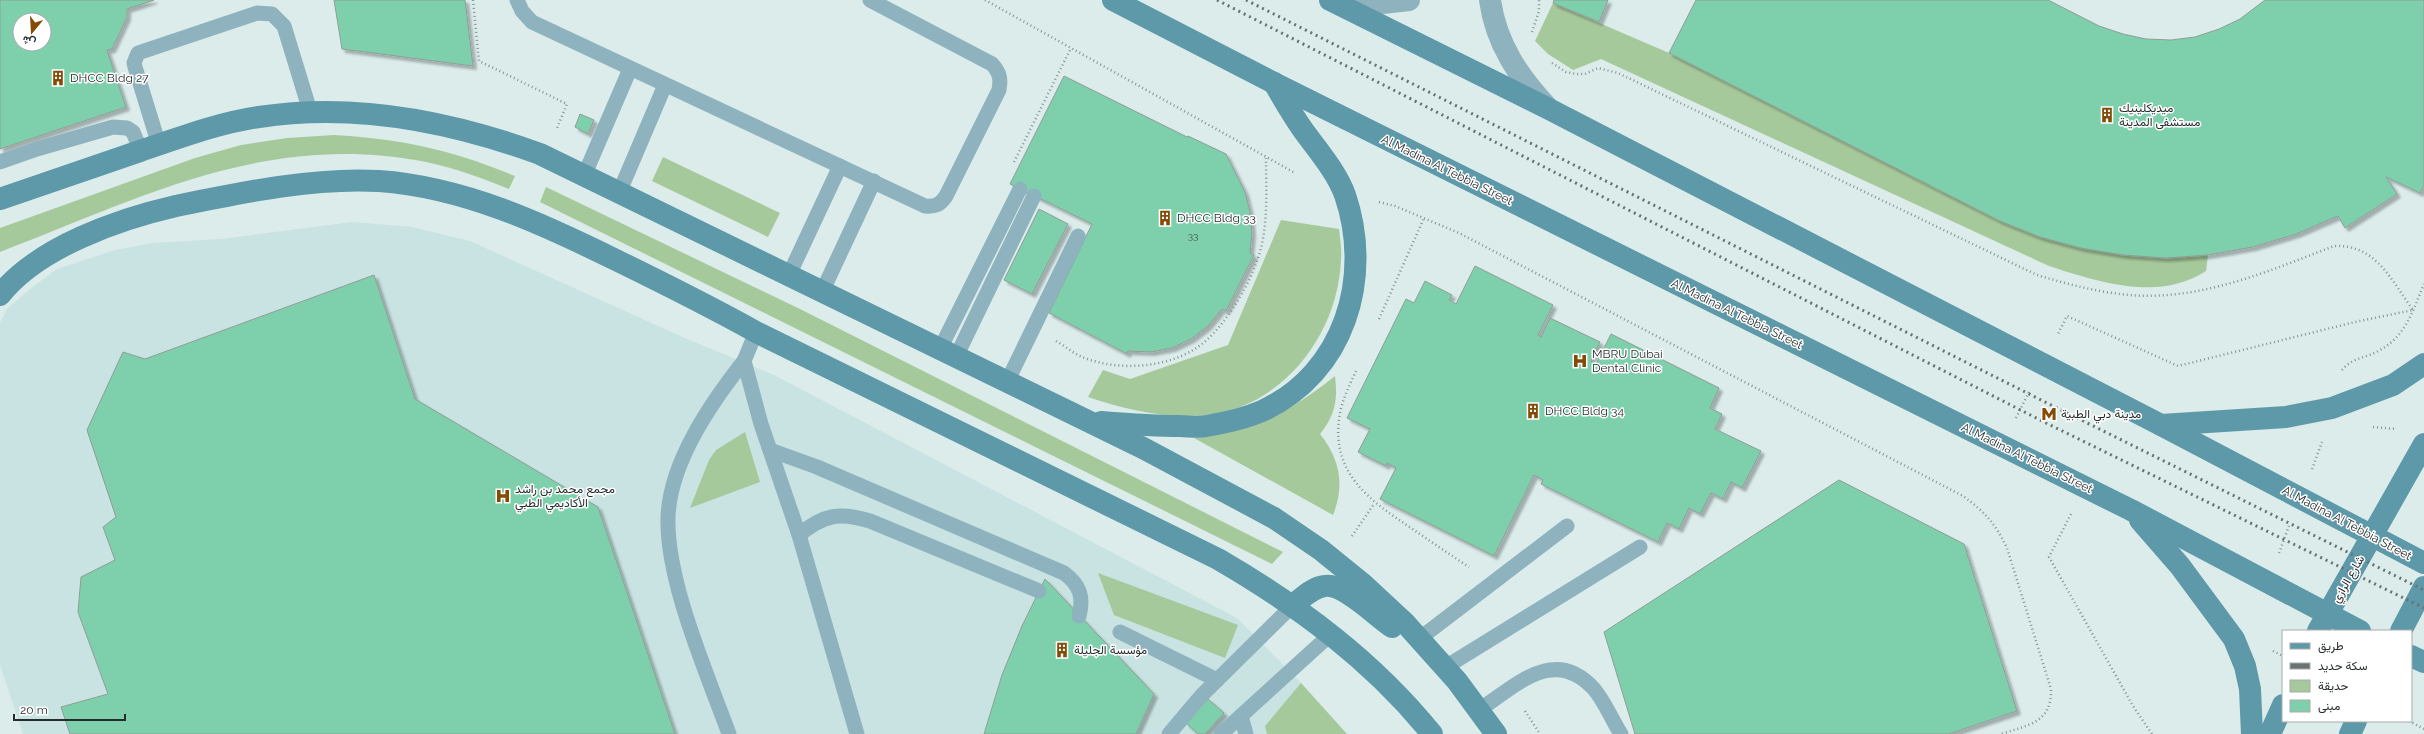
<svg xmlns="http://www.w3.org/2000/svg" width="2424" height="734" font-family="Raleway,Vazirmatn,sans-serif">
  <defs>
    <filter id="shadow"><feDropShadow dx="3.5" dy="3.5" stdDeviation="1" flood-color="#0004"/></filter>
  </defs>
  <rect width="100%" height="100%" fill="#dbeceb"/>
  <polygon fill="#c8e3e1" points="352,222 412,227 470,241 687,339 774,375 1237,618 1301,683 1347,734 23,734 0,665 0,323 7,309 30,289 57,269 115,250 152,243 222,239"/>
  <g fill="#a6c99b">
    <path d="M1553 3 1669 53 2000 221C2072 251 2130 260 2208 255L2206 271C2159 302 2098 282 2049 266L1601 59 1573 70 1548 54 1535 41Z"/>
    <path d="M334 135C402 139 452 150 515 176L509 189C482 178 455 168 426 162 268 131 142 197 0 252V228L195 158 241 145 287 138Z"/>
    <polygon points="663,157 780,213 768,237 652,181"/>
    <polygon points="546,187 802,310 1283,552 1272,564 540,202"/>
    <path d="M1281 220 1339 229C1340 239 1342 249 1341 259 1339 321 1300 384 1240 407 1193 425 1134 413 1088 397L1103 370 1130 379 1228 345Z"/>
    <path d="M1335 376C1338 400 1335 416 1320 434 1340 459 1345 485 1333 515L1194 438C1255 428 1286 415 1335 376Z"/>
    <polygon points="745,432 760,482 690,508 709,460 716,450"/>
    <polygon points="1098,573 1238,625 1225,658 1114,615"/>
    <polygon points="1301,683 1347,734 1267,734 1265,726"/>
  </g>
  <g fill="#7ed0ac" stroke="#909d96" fill-rule="evenodd" filter="url(#shadow)">
    <path d="M0 0H154L127 9V17L112 49 107 50 126 107 0 149ZM20 20H44V44H20Z"/>
    <polygon points="334,0 465,0 473,66 342,49"/>
    <polygon points="1554,0 1608,0 1599,22 1553,3"/>
    <polygon points="1696,0 2048,0 2099,26 2123,34 2146,39 2171,40 2195,37 2219,29 2240,19 2265,0 2424,0 2424,185 2420,193 2386,177 2397,194 2345,228 2338,216 2296,234 2253,247 2208,255 2166,258 2123,255 2081,248 2040,237 2000,221 1669,53"/>
    <polygon points="1064,76 1187,137 1188,136 1226,154 1245,192 1250,212 1252,233 1250,253 1254,255 1226,311 1222,309 1208,326 1191,339 1172,348 1151,352 1128,351 1127,354 1049,313 1092,224 1010,184"/>
    <polygon points="580,114 594,120 588,134 575,127"/>
    <polygon points="1039,209 1068,224 1032,294 1004,280"/>
    <polygon points="1475,266 1553,305 1538,335 1541,337 1550,318 1600,342 1591,361 1596,364 1611,334 1719,388 1710,408 1722,414 1715,429 1761,451 1742,488 1731,482 1723,499 1711,493 1700,514 1689,508 1679,529 1667,523 1658,542 1541,484 1543,480 1534,475 1494,556 1380,499 1396,468 1387,463 1386,466 1358,452 1370,429 1347,418 1406,299 1414,303 1425,281 1452,295 1449,300 1456,304"/>
    <polygon points="374,275 415,399 598,507 675,734 70,734 61,707 108,694 78,612 81,577 115,560 103,527 116,517 87,430 123,352 145,359"/>
    <polygon points="1839,480 1964,544 2017,711 1949,734 1635,734 1604,632"/>
    <polygon points="1045,579 1154,694 1136,734 984,734 1002,675 1022,626"/>
    <polygon points="1208,699 1224,713 1205,734 1198,734 1186,723"/>
  </g>
  <g fill="none" stroke-linecap="round" stroke-linejoin="round">
    <g stroke="#869292" stroke-width="2.5" stroke-dasharray="1 3" stroke-linecap="butt">
      <polyline points="473,0 479,61 567,104 557,128"/>
      <polyline points="985,0 1295,173"/>
      <polyline points="1532,32 1539,11 1539,0"/>
      <path d="M1552 63 1566 72 1576 74H1585L1598 68 1618 73 2037 275C2067 284 2097 292 2129 295 2201 301 2269 271 2334 246 2376 244 2391 280 2413 310L2355 322 2178 366 2067 316 2057 336"/>
      <polyline points="1014,162 1071,48"/>
      <path d="M1379 202 1395 206 1459 233 1963 496C1985 512 1995 523 2007 548L2051 689C2052 723 2028 725 2001 734"/>
      <polyline points="1379,319 1424,218"/>
      <path d="M1056 341C1065 346 1073 353 1082 357 1121 373 1178 368 1209 338 1229 318 1248 287 1257 261 1269 228 1266 191 1266 158"/>
      <path d="M2342 370C2353 357 2367 358 2380 350 2406 336 2413 310 2424 284"/>
      <path d="M1356 371C1349 386 1341 402 1339 419 1332 475 1371 501 1411 528 1430 541 1449 554 1469 567"/>
      <polyline points="2016,418 2029,392"/>
      <polyline points="2373,427 2396,429"/>
      <polyline points="2312,469 2322,442"/>
      <polyline points="2071,514 2049,557 2133,706 2152,734"/>
      <polyline points="1352,536 1374,504"/>
      <polyline points="2279,553 2289,526"/>
      <polyline points="2273,651 2283,656"/>
      <polyline points="1525,711 1540,734"/>
      <polyline points="2409,721 2424,729"/>
    </g>
    <g stroke="#8eb3be" stroke-width="15">
      <path d="M517 0 522 11 532 22 925 206C935 207 940 205 946 196L999 90C1001 79 1000 73 992 64L870 0"/>
      <polyline points="159,145 135,67 134,63 138,53 257,13 272,14 284,26 310,111"/>
      <polyline points="0,162 37,149 113,127 127,128 133,132 141,151"/>
      <polyline points="584,176 630,69"/>
      <polyline points="619,193 665,85"/>
      <polyline points="789,275 840,166"/>
      <polyline points="822,292 874,181"/>
      <polyline points="940,349 1020,189"/>
      <polyline points="956,357 1034,196"/>
      <polyline points="744,361 756,332"/>
      <polyline points="1007,382 1078,236"/>
      <path d="M770 450 817 467 1064 573C1080 585 1084 597 1079 616"/>
      <path d="M799 535C824 514 840 512 870 521L1039 591"/>
      <polyline points="1120,632 1217,680"/>
      <polyline points="1419,639 1567,526"/>
      <polyline points="1444,668 1640,547"/>
      <path d="M1479 710C1516 686 1554 645 1594 689 1605 702 1612 720 1621 734"/>
      <polyline points="1241,716 1246,734"/>
      <path d="M729 734C707 673 666 581 668 517 670 462 711 403 744 361L761 424 799 535 857 734"/>
      <polyline points="1169,734 1201,696 1293,605"/>
      <polyline points="1221,734 1331,634"/>
    </g>
    <g stroke="#8eb3be" stroke-width="22">
      <path d="M1490 0C1496 44 1519 77 1548 108"/>
      <polyline points="1336,1 1365,5 1409,0"/>
    </g>
    <g stroke="#5e99a9" stroke-width="22">
      <polyline points="1113,0 1274,83 2131,510 2360,631"/>
      <polyline points="1330,0 1549,109 2161,425 2424,563"/>
      <path d="M0 199C47 183 94 167 140 151 179 138 218 123 259 117 355 102 450 121 540 154L1143 448 1274 518 1321 550 1363 584 1405 623 1457 681 1496 734"/>
      <path d="M0 295C38 247 119 219 176 206 239 193 315 177 379 181 464 187 543 224 618 261 665 284 711 307 756 332L1218 559C1299 606 1373 661 1432 734"/>
      <path d="M1101 422C1127 424 1153 426 1179 426 1188 426 1198 428 1206 426 1224 423 1246 418 1262 411 1345 373 1373 277 1345 195 1337 173 1320 153 1306 134 1294 118 1284 100 1274 83"/>
      <polyline points="2161,425 2286,417 2332,408 2393,385 2424,364"/>
      <polyline points="2140,520 2180,566 2234,639 2245,666 2250,689 2252,734"/>
      <path d="M1293 605C1302 598 1313 587 1325 586 1344 583 1375 616 1392 627"/>
      <polyline points="2318,631 2424,444"/>
      <polyline points="2401,631 2424,587"/>
      <polyline points="2411,656 2424,662"/>
      <polyline points="2270,734 2283,705"/>
      <polyline points="2350,734 2356,721"/>
    </g>
    <g stroke="#697373" stroke-width="3" stroke-dasharray="2 4" stroke-linecap="butt">
      <polyline points="1217,0 2046,423 2424,608"/>
      <polyline points="1246,0 2053,406 2424,590"/>
    </g>
  </g>
  <defs>
    <g id="building-bare" transform="scale(1.2)"><path d="M-4-6H4V6H1V3H-1V6H-4ZM-2.5-4.3h1.7v1.8h-1.7ZM.8-4.3h1.7v1.8H.8ZM-2.5-1h1.7V.8h-1.7ZM.8-1h1.7V.8H.8Z" fill="#864a07" stroke="#fff" stroke-width="2.5" paint-order="stroke"/></g>
    <g id="hospital-bare" transform="scale(1.2)"><path d="M-5-5h3v3.5h4V-5h3V5h-3V1.5h-4V5h-3Z" fill="#864a07" stroke="#fff" stroke-width="2.5" paint-order="stroke"/></g>
    <g id="metro-bare" transform="scale(1.2)"><path d="M-5.5 5V-5H-3L0 0L3-5H5.5V5H3V-.5L0 4L-3-.5V5Z" fill="#864a07" stroke="#fff" stroke-width="2.5" paint-order="stroke"/></g>
  </defs>
  <g fill-rule="evenodd">
    <use href="#building-bare" x="58" y="78"/>
    <use href="#building-bare" x="2107" y="115"/>
    <use href="#building-bare" x="1165" y="218"/>
    <use href="#hospital-bare" x="1580" y="361"/>
    <use href="#building-bare" x="1533" y="411"/>
    <use href="#metro-bare" x="2049" y="414"/>
    <use href="#hospital-bare" x="503" y="496"/>
    <use href="#building-bare" x="1062" y="650"/>
  </g>
  <g text-anchor="middle" stroke-width="3" stroke-linejoin="round" paint-order="stroke">
    <g font-size="10" fill="#3c554c">
      <text x="1193" y="239">33</text>
    </g>
    <g font-size="12" fill="#262c2c" stroke="#fff" text-anchor="start">
      <text x="70" y="82">DHCC Bldg 27</text>
      <text x="2119" y="112">ميديكلينيك<tspan x="2119" dy="14">مستشفى المدينة</tspan></text>
      <text x="1177" y="222">DHCC Bldg 33</text>
      <text x="1592" y="358">MBRU Dubai<tspan x="1592" dy="14">Dental Clinic</tspan></text>
      <text x="1545" y="415">DHCC Bldg 34</text>
      <text x="2061" y="418">مدينة دبي الطبية</text>
      <text x="515" y="493">مجمع محمد بن راشد<tspan x="515" dy="14">الأكاديمي الطبي</tspan></text>
      <text x="1074" y="654">مؤسسة الجليلة</text>
    </g>
    <g font-size="12" fill="#262c2c" stroke="#fff">
      <text transform="translate(1447 170) rotate(26)" y="4">Al Madina Al Tebbia Street</text>
      <text transform="translate(1737 314) rotate(26)" y="4">Al Madina Al Tebbia Street</text>
      <text transform="translate(2027 458) rotate(26)" y="4">Al Madina Al Tebbia Street</text>
      <text transform="translate(2347 523) rotate(28)" y="4">Al Madina Al Tebbia Street</text>
      <text transform="translate(2348 579) rotate(-60)" y="4">شارع الرازي</text>
    </g>
  </g>
  <rect x="2282" y="630" width="130" height="92" fill="#ffffff" stroke="#a8abab"/>
  <rect x="2290" y="643" width="20" height="6" fill="#5e99a9" stroke="#a8abab"/>
  <text x="2318" y="650" font-size="12" fill="#262c2c">طريق</text>
  <rect x="2290" y="663" width="20" height="6" fill="#697373" stroke="#a8abab"/>
  <text x="2318" y="670" font-size="12" fill="#262c2c">سكة حديد</text>
  <rect x="2290" y="680" width="20" height="12" fill="#a6c99b" stroke="#a8abab"/>
  <text x="2318" y="690" font-size="12" fill="#262c2c">حديقة</text>
  <rect x="2290" y="700" width="20" height="12" fill="#7ed0ac" stroke="#a8abab"/>
  <text x="2318" y="710" font-size="12" fill="#262c2c">مبنى</text>
  <g transform="translate(32 32) rotate(198)"><circle r="19" fill="#ffffff" stroke="#a8abab"/>
  <path d="M0-3L7 15L0 10L-7 15Z" fill="#864a07"/>
  <text y="-6" font-size="11" font-weight="bold" text-anchor="middle" fill="#262c2c">ش</text>
  </g>
  <path d="M14 714v6h111v-6" fill="none" stroke="#262c2c" stroke-width="2"/>
  <text x="20" y="714" font-size="12" fill="#262c2c" stroke="#ffffff" stroke-width="3" paint-order="stroke">20 m</text>
</svg>
